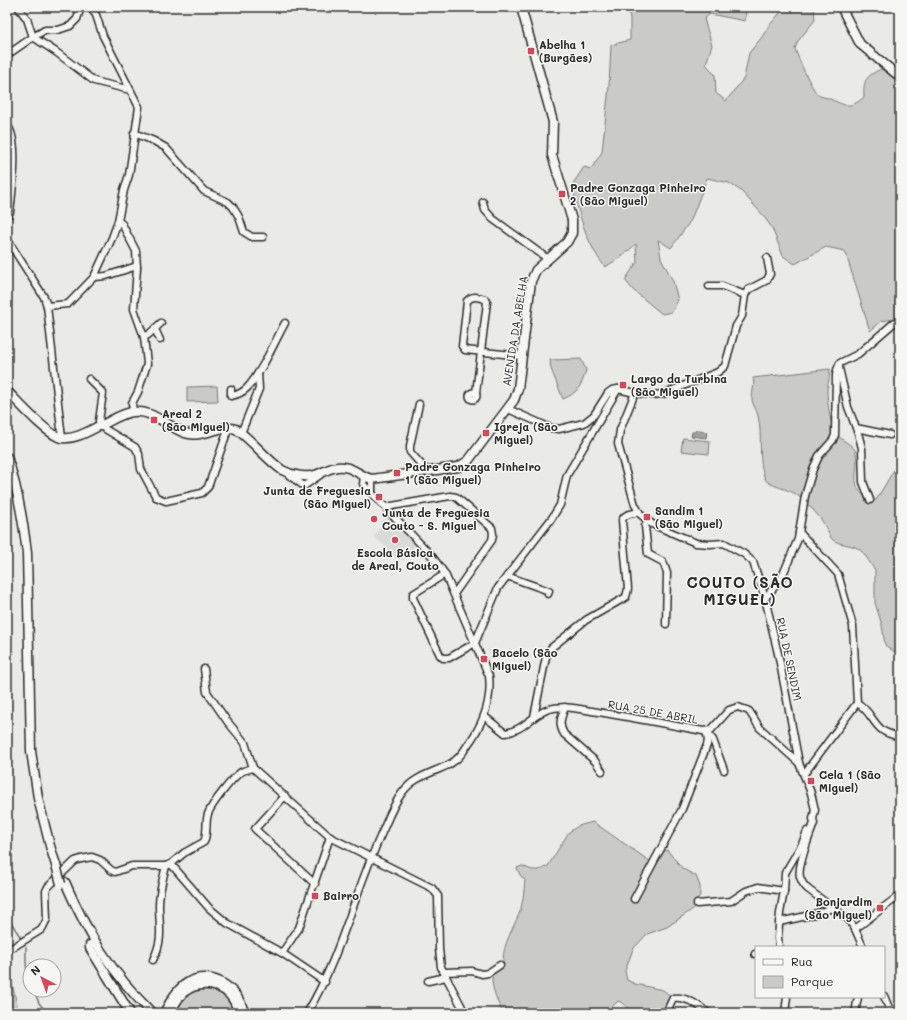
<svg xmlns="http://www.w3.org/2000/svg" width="907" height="1020" font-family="Mali,sans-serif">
  <rect width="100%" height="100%" fill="#eaeae6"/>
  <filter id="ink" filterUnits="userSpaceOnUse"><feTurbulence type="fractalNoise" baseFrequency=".025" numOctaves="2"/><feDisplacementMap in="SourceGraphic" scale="8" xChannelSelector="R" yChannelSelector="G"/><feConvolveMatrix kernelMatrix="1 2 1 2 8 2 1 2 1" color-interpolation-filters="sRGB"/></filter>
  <g filter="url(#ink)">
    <polygon fill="#dadad6" points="388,514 416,543 404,560 394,558 394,554 374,537"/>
    <g fill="#cacac7" stroke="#7a7a79">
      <path d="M627 7H744L746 15 745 21 710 14 704 19 712 45 706 64 715 75 716 93 726 101 744 78 749 53 762 37 768 27 785 7H814L815 20 798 41 795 49C799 60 810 85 817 94 820 97 824 97 828 98 844 105 850 110 864 97 863 80 866 76 881 69L900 82V336L894 319 882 321 870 331 845 251 826 247 795 264 783 256 772 228 762 214 741 191 729 183 707 178 691 220 671 248 658 240 661 258 673 281 678 300 672 312 662 314 633 290 625 280 637 262 636 244 621 257 605 267C586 243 579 214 572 185L584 167 591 169 602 152 609 86 611 45 630 40V18Z"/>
      <path d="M581 359 586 370C582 385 578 393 563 399L551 369 550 360Z"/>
      <path d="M830 369C830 377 828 383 827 390 827 400 830 424 835 432 840 440 853 445 855 450 861 466 848 485 865 496 869 498 871 500 876 500L897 465 900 463V653L893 651 885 645 882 625 875 603V570C869 563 866 554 859 549 852 544 839 545 833 540 828 535 827 529 824 524 818 514 806 502 797 495 790 489 768 486 765 479 757 459 763 436 758 416 757 410 752 404 752 399 752 392 755 384 753 378Z"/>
      <polygon points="217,386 218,401 187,402 187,387"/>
      <polygon points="683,438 710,441 709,454 681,451"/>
      <path d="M593 822 651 862 636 901 663 852 667 850 683 869 696 876 700 886V895L693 909 667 927 647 934 633 949 625 971 627 980 635 984 663 990 672 997 664 1013H632L623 1003 618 1001 606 1013H503C498 1004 491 987 492 976 493 970 498 965 503 961 503 944 513 929 519 914 523 904 524 891 525 880L520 875 517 868 522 866 532 870H539L548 866 569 832 578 826Z"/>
      <polygon points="7,964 18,1008 15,1008 18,1013 7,1013 8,979"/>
      <path d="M201 989C218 989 230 996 233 1013H173C182 1000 185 994 201 989Z"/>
    </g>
    <polygon fill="#a1a19e" stroke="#727270" points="696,430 707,432 706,438 691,436 692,432 695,432"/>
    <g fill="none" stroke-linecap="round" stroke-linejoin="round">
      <g stroke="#727270" stroke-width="1.5">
        <polyline points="7,919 12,924 21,938"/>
        <path d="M26 947C26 957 25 975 30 983"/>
        <polyline points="34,990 39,1003 47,1013"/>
      </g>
      <g stroke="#2b2b2b" stroke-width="9">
        <g id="minor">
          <polyline points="18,7 27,19 33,37 56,52 94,81 130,90"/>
          <polyline points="7,55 33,37 45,30 58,30 70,26 77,19 81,7"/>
          <path d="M7 125C20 139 12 193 10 212L7 217"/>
          <polyline points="134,133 154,141 166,148 204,191 228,202 233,207 239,217 244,232 252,237 263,237"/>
          <polyline points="483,202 485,210 493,219 548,259"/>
          <polyline points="118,221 122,224 136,251 137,268 134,309 144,337 147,364 138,392 132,403 133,412"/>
          <polyline points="7,239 44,297 47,306 62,438"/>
          <polyline points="94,277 106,276 137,266"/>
          <polyline points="709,286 722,286 745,295"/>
          <polyline points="47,306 68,304 94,277 112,238 118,221 124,190 129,175 139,107 103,36 96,15 90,7"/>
          <polyline points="155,329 160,340"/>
          <polyline points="144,337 148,335 161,323"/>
          <polyline points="839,368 848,407 858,433 862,448 863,482 870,500"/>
          <polyline points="89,379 103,393 99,421 100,426 135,447 139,454 141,469 156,497 166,501 202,493 208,487 229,427"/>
          <path d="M231 389V396C237 395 243 392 247 388 261 374 275 341 285 323"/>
          <circle cx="473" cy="396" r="3.5"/>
          <path d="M476 393 487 302 485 299C478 297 472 295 467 301L462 346 465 350 522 356"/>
          <path d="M635 393 620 430 618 444 635 505 641 515 652 524 696 543 710 544 724 543 744 554 753 562 765 598 779 658 799 763 811 793 815 810 813 819 814 823C810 835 797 866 800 877 802 883 805 887 809 890L849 920 855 929 863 947"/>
          <polyline points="419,404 410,446 410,452 427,471"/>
          <polyline points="508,409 551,428 559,429 584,423 594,415 608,393 612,390 618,389 635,393 653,395 663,394 718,372 725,366 736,326 742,316 745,295 748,290 767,280 770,274 767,258"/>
          <polyline points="856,428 890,435"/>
          <polyline points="241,433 259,389 258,373"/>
          <polyline points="289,475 304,486 320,475"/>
          <polyline points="372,493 372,479"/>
          <polyline points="386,507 450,496 456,497 492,528 493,534 492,540 454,594"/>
          <polyline points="648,521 645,526 648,554 663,562 667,573 666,624"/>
          <polyline points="799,532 838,574 853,626 857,703 804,774"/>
          <polyline points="445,574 413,594 413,598 440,655 443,658 449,658 475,643 498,588 552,518 560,505 567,475 618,389"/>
          <polyline points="507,576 549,591 548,594"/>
          <polyline points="765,598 781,579 798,539 805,496 813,469 819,456 833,440 835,435 836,375 837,370 840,363 858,354 895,322"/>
          <polyline points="204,669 207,692 227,721 245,743 253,768"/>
          <path d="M857 703C869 709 872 722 882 730 887 734 894 735 900 737"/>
          <path d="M565 707C561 718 558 724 564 734L595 761 602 771"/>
          <path d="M484 716 505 733C523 731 533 714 549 709 563 705 579 709 592 711 629 717 666 724 703 731L711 730 729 710 738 707 749 711 760 728 799 763"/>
          <path d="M534 717 546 657 551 648 586 620 626 597 628 589 622 520C625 513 632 514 639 512"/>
          <polyline points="708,734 713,740 724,770"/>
          <polyline points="253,768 330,837 432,888 438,896 439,949 441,967 465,1013"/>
          <polyline points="285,796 255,829 315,884"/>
          <polyline points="171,864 209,908 227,923 282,953 325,982"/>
          <polyline points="634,899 682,809 707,745 708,740 706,731"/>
          <polyline points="697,904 731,901 746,891 758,887 784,891"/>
          <polyline points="779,922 811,915 833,908"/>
          <polyline points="855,929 900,895"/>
          <polyline points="779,947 778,938 780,913 784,891 785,873 802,844 807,831"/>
          <path d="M7 951 41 930 43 927 47 919 46 891 48 887 75 861 81 859 92 857 100 860 111 870 115 872 132 866H166L171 864 184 853 204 842C208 833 205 823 208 814 211 805 233 777 241 772 245 770 249 769 253 768"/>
          <polyline points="282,953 299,928 330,837"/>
          <polyline points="755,954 756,954"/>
          <path d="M153 960C164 938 159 927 159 905 159 892 163 878 166 866"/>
          <polyline points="444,972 472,971 482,974 488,973 500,965"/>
          <polyline points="428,981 446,977"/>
          <polyline points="884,996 891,1013"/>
          <path d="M307 1013C340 958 354 895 380 837 387 822 392 806 402 793 414 776 433 773 450 764 457 760 463 753 467 746 482 726 492 701 489 676L445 574 431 555 363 484 364 477"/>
          <path d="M666 1013 673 998C686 996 698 1005 708 1013"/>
          <polyline points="785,1013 787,997"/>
          <polyline points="855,1013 858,997"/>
        </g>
      </g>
      <g stroke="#2b2b2b" stroke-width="11">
        <g id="major">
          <polyline points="841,7 860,44 900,77"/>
          <path d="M7 391C18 402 48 436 62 438 74 440 89 431 99 426 110 422 121 413 133 412 152 409 168 427 185 433 202 439 219 424 236 429 253 441 265 458 282 470 291 475 305 478 315 475 325 472 333 465 344 467 354 468 362 477 372 479L458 467 468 461 514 400 518 389 531 281 536 270 567 242 572 233V220L552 155 553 122 521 7"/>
          <path d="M7 457C18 488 23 520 27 553L31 751 38 798 50 846 56 865"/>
          <path d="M65 882C88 935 111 972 152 1013"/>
          <polyline points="90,945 90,948 130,1013"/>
          <path d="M164 1013C170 1002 176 990 187 983 211 968 239 989 244 1013"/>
          <path d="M170 1013C173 1007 179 997 184 992 200 980 224 983 234 1001 236 1005 237 1009 239 1013"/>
        </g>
      </g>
      <use href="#minor" stroke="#f6f6f2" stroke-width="6"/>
      <use href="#major" stroke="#f6f6f2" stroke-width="8"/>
      <g stroke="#2b2b2b" stroke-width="11" stroke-linecap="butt">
        <polyline id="major-bridge" points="56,865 61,884"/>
      </g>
      <use href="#major-bridge" stroke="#f6f6f2" stroke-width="8"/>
    </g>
  </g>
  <g fill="#d1495b" stroke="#f6f6f2" stroke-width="1.5">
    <rect x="527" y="47" width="8" height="8" rx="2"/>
    <rect x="558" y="190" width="8" height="8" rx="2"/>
    <rect x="619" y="381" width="8" height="8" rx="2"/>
    <rect x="150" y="416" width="8" height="8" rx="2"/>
    <rect x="482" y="429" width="8" height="8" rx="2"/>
    <rect x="393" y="469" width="8" height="8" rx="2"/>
    <rect x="375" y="493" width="8" height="8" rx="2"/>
    <rect x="643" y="513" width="8" height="8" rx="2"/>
    <circle cx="374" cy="519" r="4"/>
    <circle cx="395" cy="540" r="4"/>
    <rect x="480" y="655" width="8" height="8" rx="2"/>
    <rect x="807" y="777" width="8" height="8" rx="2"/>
    <rect x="311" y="892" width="8" height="8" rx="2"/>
    <rect x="876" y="904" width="8" height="8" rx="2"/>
  </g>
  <g text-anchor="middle" stroke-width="3" stroke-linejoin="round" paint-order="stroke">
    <g font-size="11" font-weight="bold" fill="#2b2b2b" stroke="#f6f6f2" text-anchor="start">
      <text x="539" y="49">Abelha 1<tspan x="539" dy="13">(Burgães)</tspan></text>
      <text x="570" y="192">Padre Gonzaga Pinheiro<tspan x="570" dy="13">2 (São Miguel)</tspan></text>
      <text x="631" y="383">Largo da Turbina<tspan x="631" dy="13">(São Miguel)</tspan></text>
      <text x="162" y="418">Areal 2<tspan x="162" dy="13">(São Miguel)</tspan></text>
      <text x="494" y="431">Igreja (São<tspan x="494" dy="13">Miguel)</tspan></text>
      <text x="405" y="471">Padre Gonzaga Pinheiro<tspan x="405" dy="13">1 (São Miguel)</tspan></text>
      <text x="371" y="495" text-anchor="end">Junta de Freguesia<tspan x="371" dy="13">(São Miguel)</tspan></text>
      <text x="655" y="515">Sandim 1<tspan x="655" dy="13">(São Miguel)</tspan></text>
      <text x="382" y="517">Junta de Freguesia<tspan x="382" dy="13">Couto - S. Miguel</tspan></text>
      <text x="395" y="557" text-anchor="middle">Escola Básica<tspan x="395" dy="13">de Areal, Couto</tspan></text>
      <text x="492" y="657">Bacelo (São<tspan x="492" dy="13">Miguel)</tspan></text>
      <text x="819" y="779">Cela 1 (São<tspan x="819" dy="13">Miguel)</tspan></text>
      <text x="323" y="900">Bairro</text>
      <text x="872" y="906" text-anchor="end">Bonjardim<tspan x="872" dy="13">(São Miguel)</tspan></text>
    </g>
    <g font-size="11" fill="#2b2b2b" stroke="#f6f6f2">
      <text transform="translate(515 331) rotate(-81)" y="4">AVENIDA DA ABELHA</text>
      <text transform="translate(789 659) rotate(78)" y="4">RUA DE SENDIM</text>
      <text transform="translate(653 712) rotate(10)" y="4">RUA 25 DE ABRIL</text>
    </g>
    <g font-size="15" font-weight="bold" letter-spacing="1" fill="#2b2b2b" stroke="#f6f6f2">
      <text x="740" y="588">COUTO (SÃO<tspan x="740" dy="17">MIGUEL)</tspan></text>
    </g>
  </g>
  <rect width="907" height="1020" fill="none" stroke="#f6f6f2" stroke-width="24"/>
  <rect x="12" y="12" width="883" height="996" fill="none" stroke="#2b2b2b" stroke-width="1.5" filter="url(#ink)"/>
  <rect x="755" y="946" width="130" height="52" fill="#f6f6f2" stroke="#a5a5a2"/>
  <rect x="763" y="959" width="20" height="6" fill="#f6f6f2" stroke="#a5a5a2"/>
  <text x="791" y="966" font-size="12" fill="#2b2b2b">Rua</text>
  <rect x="763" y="976" width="20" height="12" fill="#cacac7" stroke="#a5a5a2"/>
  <text x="791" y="986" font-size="12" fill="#2b2b2b">Parque</text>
  <g transform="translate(42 978) rotate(319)"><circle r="19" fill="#f6f6f2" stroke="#a5a5a2"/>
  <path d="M0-3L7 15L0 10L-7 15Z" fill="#d1495b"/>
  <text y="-6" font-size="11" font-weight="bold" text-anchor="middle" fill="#2b2b2b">N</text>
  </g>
</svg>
